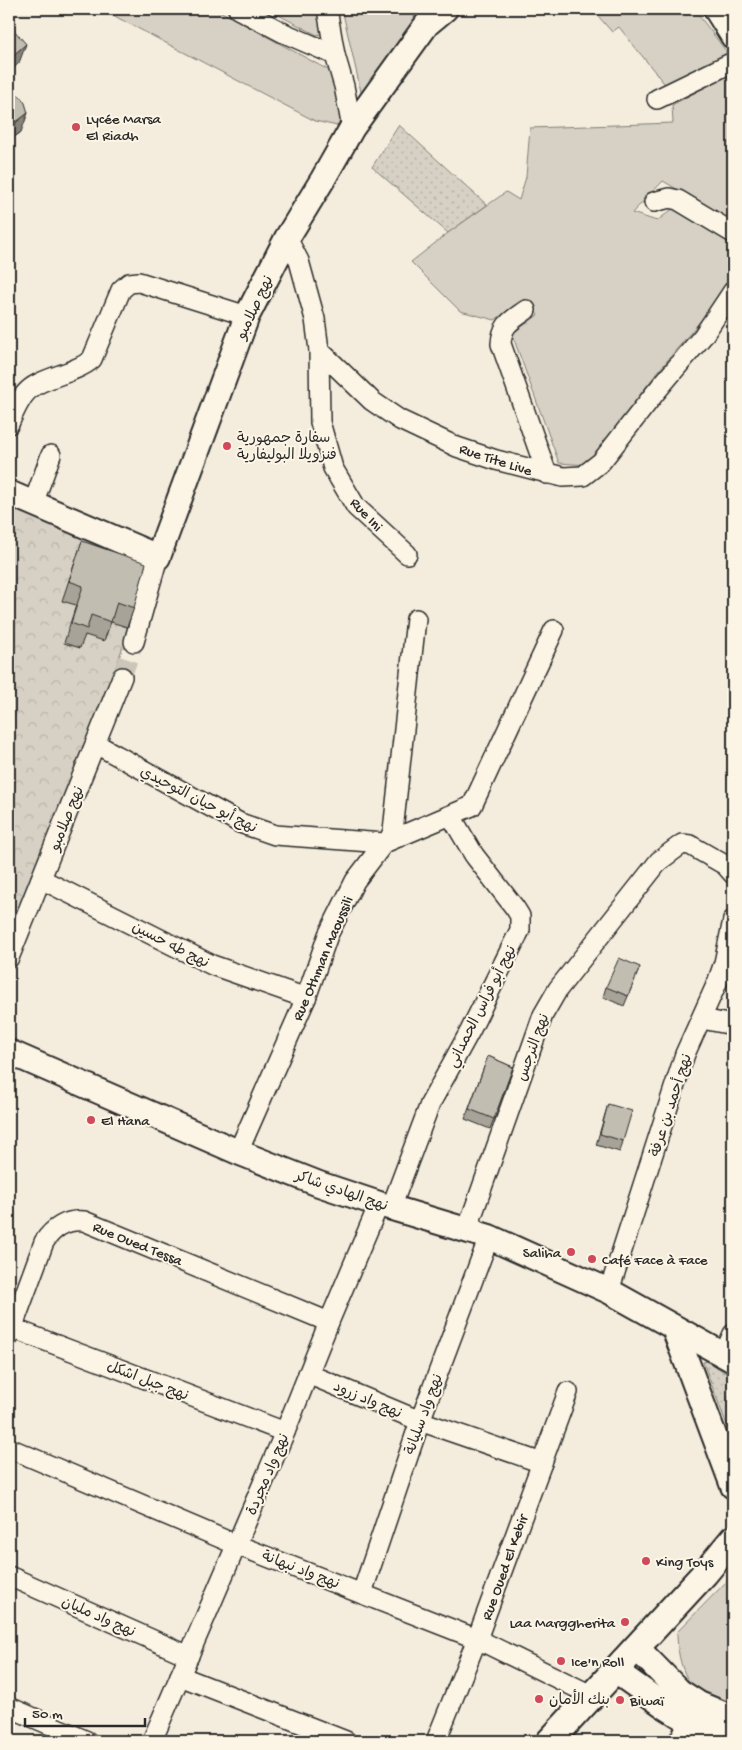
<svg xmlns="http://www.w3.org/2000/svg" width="742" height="1750" font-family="'Gochi Hand','Playpen Sans Arabic',sans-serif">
  <defs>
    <pattern id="grass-dots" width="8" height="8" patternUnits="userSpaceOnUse" patternTransform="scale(1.25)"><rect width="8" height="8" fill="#d6d1c4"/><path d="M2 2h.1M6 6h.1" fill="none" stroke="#b8b4a9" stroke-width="1.8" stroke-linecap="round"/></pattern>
    <pattern id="park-crowns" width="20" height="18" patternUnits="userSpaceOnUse" patternTransform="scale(1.25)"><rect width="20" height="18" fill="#d6d1c4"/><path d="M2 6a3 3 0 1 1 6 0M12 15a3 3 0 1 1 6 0" fill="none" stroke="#b8b4a9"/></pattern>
  </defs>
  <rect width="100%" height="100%" fill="#f4edde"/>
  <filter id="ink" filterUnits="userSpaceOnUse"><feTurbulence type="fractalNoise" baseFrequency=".02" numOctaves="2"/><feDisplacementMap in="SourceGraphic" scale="10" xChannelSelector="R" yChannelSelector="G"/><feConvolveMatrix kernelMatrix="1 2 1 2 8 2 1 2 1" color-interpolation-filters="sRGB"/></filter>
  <g filter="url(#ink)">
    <g fill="url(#grass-dots)" stroke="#807e78">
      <polygon points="399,125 487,205 448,233 372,167"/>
      <polygon points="708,1361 733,1378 733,1441 703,1362"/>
    </g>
    <polygon fill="url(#park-crowns)" stroke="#807e78" points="9,497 152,561 91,740 9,940"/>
    <g fill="#d6d1c4" stroke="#807e78">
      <polygon points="101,9 216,9 332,72 346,128 315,121"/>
      <polygon points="267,9 323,9 328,32 317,35"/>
      <polygon points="342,9 413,9 415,22 362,96"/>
      <polygon points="592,9 694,9 729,55 667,87 619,27 612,32"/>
      <polygon points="733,72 733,222 663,181 632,213 657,221 675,207 733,241 733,274 702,319 656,374 587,465 559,463 512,334 538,315 525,299 495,320 460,311 411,262 448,233 506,192 519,200 526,177 530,128 673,123 672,105"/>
      <path d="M733 1575V1706C723 1702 710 1699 700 1693 682 1681 677 1652 677 1632Z"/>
    </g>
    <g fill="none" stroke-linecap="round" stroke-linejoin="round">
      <polyline stroke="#ccc6ba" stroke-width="19" stroke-dasharray="19 9" stroke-linecap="butt" points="122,677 134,642"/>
      <g stroke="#2b2b2b" stroke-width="22">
        <g id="minor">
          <polyline points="238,9 284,33 335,55"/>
          <polyline points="327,9 335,55 344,86 352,128"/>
          <polyline points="657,99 733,62"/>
          <polyline points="654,202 669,198 678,200 733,233"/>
          <polyline points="287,238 299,261 315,319 319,350 372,401 400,420 457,447 496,460 563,477 583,476 601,462 655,393 703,336 733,291"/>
          <path d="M526 310C511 321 502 324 501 344L547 474"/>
          <polyline points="319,350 320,422 333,468 356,507 407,554"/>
          <path d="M9 424C25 385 30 386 68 372 77 368 85 366 92 359L121 290 129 283 139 282 247 316"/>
          <polyline points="33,504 51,455"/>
          <polyline points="134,642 158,557"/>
          <polyline points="96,744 240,823 275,835 384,843 472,806 554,630"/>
          <polyline points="41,879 212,965 306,998"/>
          <polyline points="9,958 122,677"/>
          <polyline points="702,1019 733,1025"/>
          <polyline points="238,1152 306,998 328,935 355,881 384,843 389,840 393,831 416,619"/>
          <polyline points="391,1208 430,1104 470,1031 520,930 520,916 515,908 474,855 451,816"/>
          <polyline points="467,1230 543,1015 558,989 659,861 682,844 690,845 725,865 733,874"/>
          <polyline points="609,1291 685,1054 717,983 724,963 733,920"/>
          <polyline points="12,1328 285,1432"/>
          <path d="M9 1337 44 1242C53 1228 67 1219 84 1221L329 1322"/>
          <polyline points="724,1354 733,1334"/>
          <polyline points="308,1374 420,1421 542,1463"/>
          <polyline points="9,1448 237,1545 477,1639 591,1695"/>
          <polyline points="9,1576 189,1656"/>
          <polyline points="362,1593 420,1421 489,1237"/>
          <polyline points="180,1676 346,1741"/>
          <polyline points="9,1707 87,1741"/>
          <polyline points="152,1741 285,1432 329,1322 379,1204"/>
          <polyline points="436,1741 477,1639 568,1392"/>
          <polyline points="678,1741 690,1722"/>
        </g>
      </g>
      <g stroke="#2b2b2b" stroke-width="28">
        <g id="tertiary">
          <polyline points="716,9 733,36"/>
          <polyline points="9,493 158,557 247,316 287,238 323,179 352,128 427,24 445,9"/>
          <polyline points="9,1052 238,1152 319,1184 379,1204 489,1237 609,1291 733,1360"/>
          <polyline points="674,1328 733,1486"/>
          <polyline points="636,1647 679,1691 699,1704 733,1718"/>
          <polyline points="614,1670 666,1707 690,1722 733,1738"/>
        </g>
      </g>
      <g stroke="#2b2b2b" stroke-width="30">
        <polyline id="secondary" points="550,1741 705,1573 733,1539"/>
      </g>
      <use href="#minor" stroke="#fcf5e5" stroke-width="19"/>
      <use href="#tertiary" stroke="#fcf5e5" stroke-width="24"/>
      <use href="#secondary" stroke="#fcf5e5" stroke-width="26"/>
    </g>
    <g fill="#a7a398" stroke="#2b2b2b">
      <polygon points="9,91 21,132 9,141"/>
      <polygon points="82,541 134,608 127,627 111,622 104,641 85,635 80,648 64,643 76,605 62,601"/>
      <polygon points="640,967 624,1006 603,997 606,987"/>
      <polygon points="488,1056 513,1067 490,1129 465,1119"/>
      <polygon points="608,1104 623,1141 620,1152 596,1145"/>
    </g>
    <g fill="#88847c" stroke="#2b2b2b">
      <polygon points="26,44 19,63 9,72 9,59"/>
      <polygon points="28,113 21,132 9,141 15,123"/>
      <polygon points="13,122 9,134 9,125"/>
    </g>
    <g fill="#c2bdb1" stroke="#2b2b2b">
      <polygon points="13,29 26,44 9,59 9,32"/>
      <polygon points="10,90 20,96 25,103 28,113 15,123 13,122 9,125 9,91"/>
      <polygon points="82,541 146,563 134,608 117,602 111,622 91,615 87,629 71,623 83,586 69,581"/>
      <polygon points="619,958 640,967 628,996 606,987"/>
      <polygon points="488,1056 513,1067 494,1119 469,1109"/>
      <polygon points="608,1104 632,1111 623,1141 600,1134"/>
    </g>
  </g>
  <g fill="#d1495b" stroke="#fcf5e5" stroke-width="2">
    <circle cx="76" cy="127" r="5"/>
    <circle cx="227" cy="446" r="5"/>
    <circle cx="91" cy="1120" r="5"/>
    <circle cx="571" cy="1252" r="5"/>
    <circle cx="592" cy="1259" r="5"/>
    <circle cx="646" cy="1561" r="5"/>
    <circle cx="625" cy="1622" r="5"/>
    <circle cx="561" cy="1661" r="5"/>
    <circle cx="539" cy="1699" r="5"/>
    <circle cx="620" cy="1700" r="5"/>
  </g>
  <g text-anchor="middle" stroke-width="4" stroke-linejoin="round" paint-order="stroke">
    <g font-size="15" fill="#2b2b2b" stroke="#fcf5e5" text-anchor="start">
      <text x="86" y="123">Lycée Marsa<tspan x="86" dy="17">El Riadh</tspan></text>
      <text x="237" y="442">سفارة جمهورية<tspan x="237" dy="17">فنزويلا البوليفارية</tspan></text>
      <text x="101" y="1125">El Hana</text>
      <text x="561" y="1257" text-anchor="end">Saliha</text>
      <text x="602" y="1264">Café Face à Face</text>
      <text x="656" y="1566">King Toys</text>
      <text x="615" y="1627" text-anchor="end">Laa Marggherita</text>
      <text x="571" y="1666">Ice'n Roll</text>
      <text x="549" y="1704">بنك الأمان</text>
      <text x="630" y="1705">Biwaï</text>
    </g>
    <g font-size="15" fill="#2b2b2b" stroke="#fcf5e5">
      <text transform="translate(254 307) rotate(-65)" y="5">نهج صلامبو</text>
      <text transform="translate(496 459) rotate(18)" y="5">Rue Tite Live</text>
      <text transform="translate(367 514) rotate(47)" y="5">Rue Ini</text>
      <text transform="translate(199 799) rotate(27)" y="5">نهج أبو حيان التوحيدي</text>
      <text transform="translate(66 818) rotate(-68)" y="5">نهج صلامبو</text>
      <text transform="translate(171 944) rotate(27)" y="5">نهج طه حسين</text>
      <text transform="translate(322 958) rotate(-67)" y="5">Rue Othman Maoussili</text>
      <text transform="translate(481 1006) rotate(-63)" y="5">نهج أبو فراس الحمداني</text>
      <text transform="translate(532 1047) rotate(-70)" y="5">نهج النرجس</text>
      <text transform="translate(670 1105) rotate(-72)" y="5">نهج أحمد بن عرفة</text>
      <text transform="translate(342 1190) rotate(19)" y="5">نهج الهادي شاكر</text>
      <text transform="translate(138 1243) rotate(22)" y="5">Rue Oued Tessa</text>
      <text transform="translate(148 1380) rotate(21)" y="5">نهج جبل اشكل</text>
      <text transform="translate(368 1399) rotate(23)" y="5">نهج واد زرود</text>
      <text transform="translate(423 1414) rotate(-70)" y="5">نهج واد سليانة</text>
      <text transform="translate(267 1474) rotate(-67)" y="5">نهج واد مجردة</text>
      <text transform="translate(504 1567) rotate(-70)" y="5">Rue Oued El Kebir</text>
      <text transform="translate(301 1569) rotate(21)" y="5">نهج واد نبهانة</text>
      <text transform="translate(99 1616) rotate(24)" y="5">نهج واد مليان</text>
    </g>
  </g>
  <rect width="742" height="1750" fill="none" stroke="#fcf5e5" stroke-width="30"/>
  <rect x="15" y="15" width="712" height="1720" fill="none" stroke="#2b2b2b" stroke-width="2" filter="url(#ink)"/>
  <path d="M25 1718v8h120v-8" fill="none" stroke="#2b2b2b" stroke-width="2.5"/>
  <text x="32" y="1718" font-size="15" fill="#2b2b2b" stroke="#fcf5e5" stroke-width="4" paint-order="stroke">50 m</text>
</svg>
